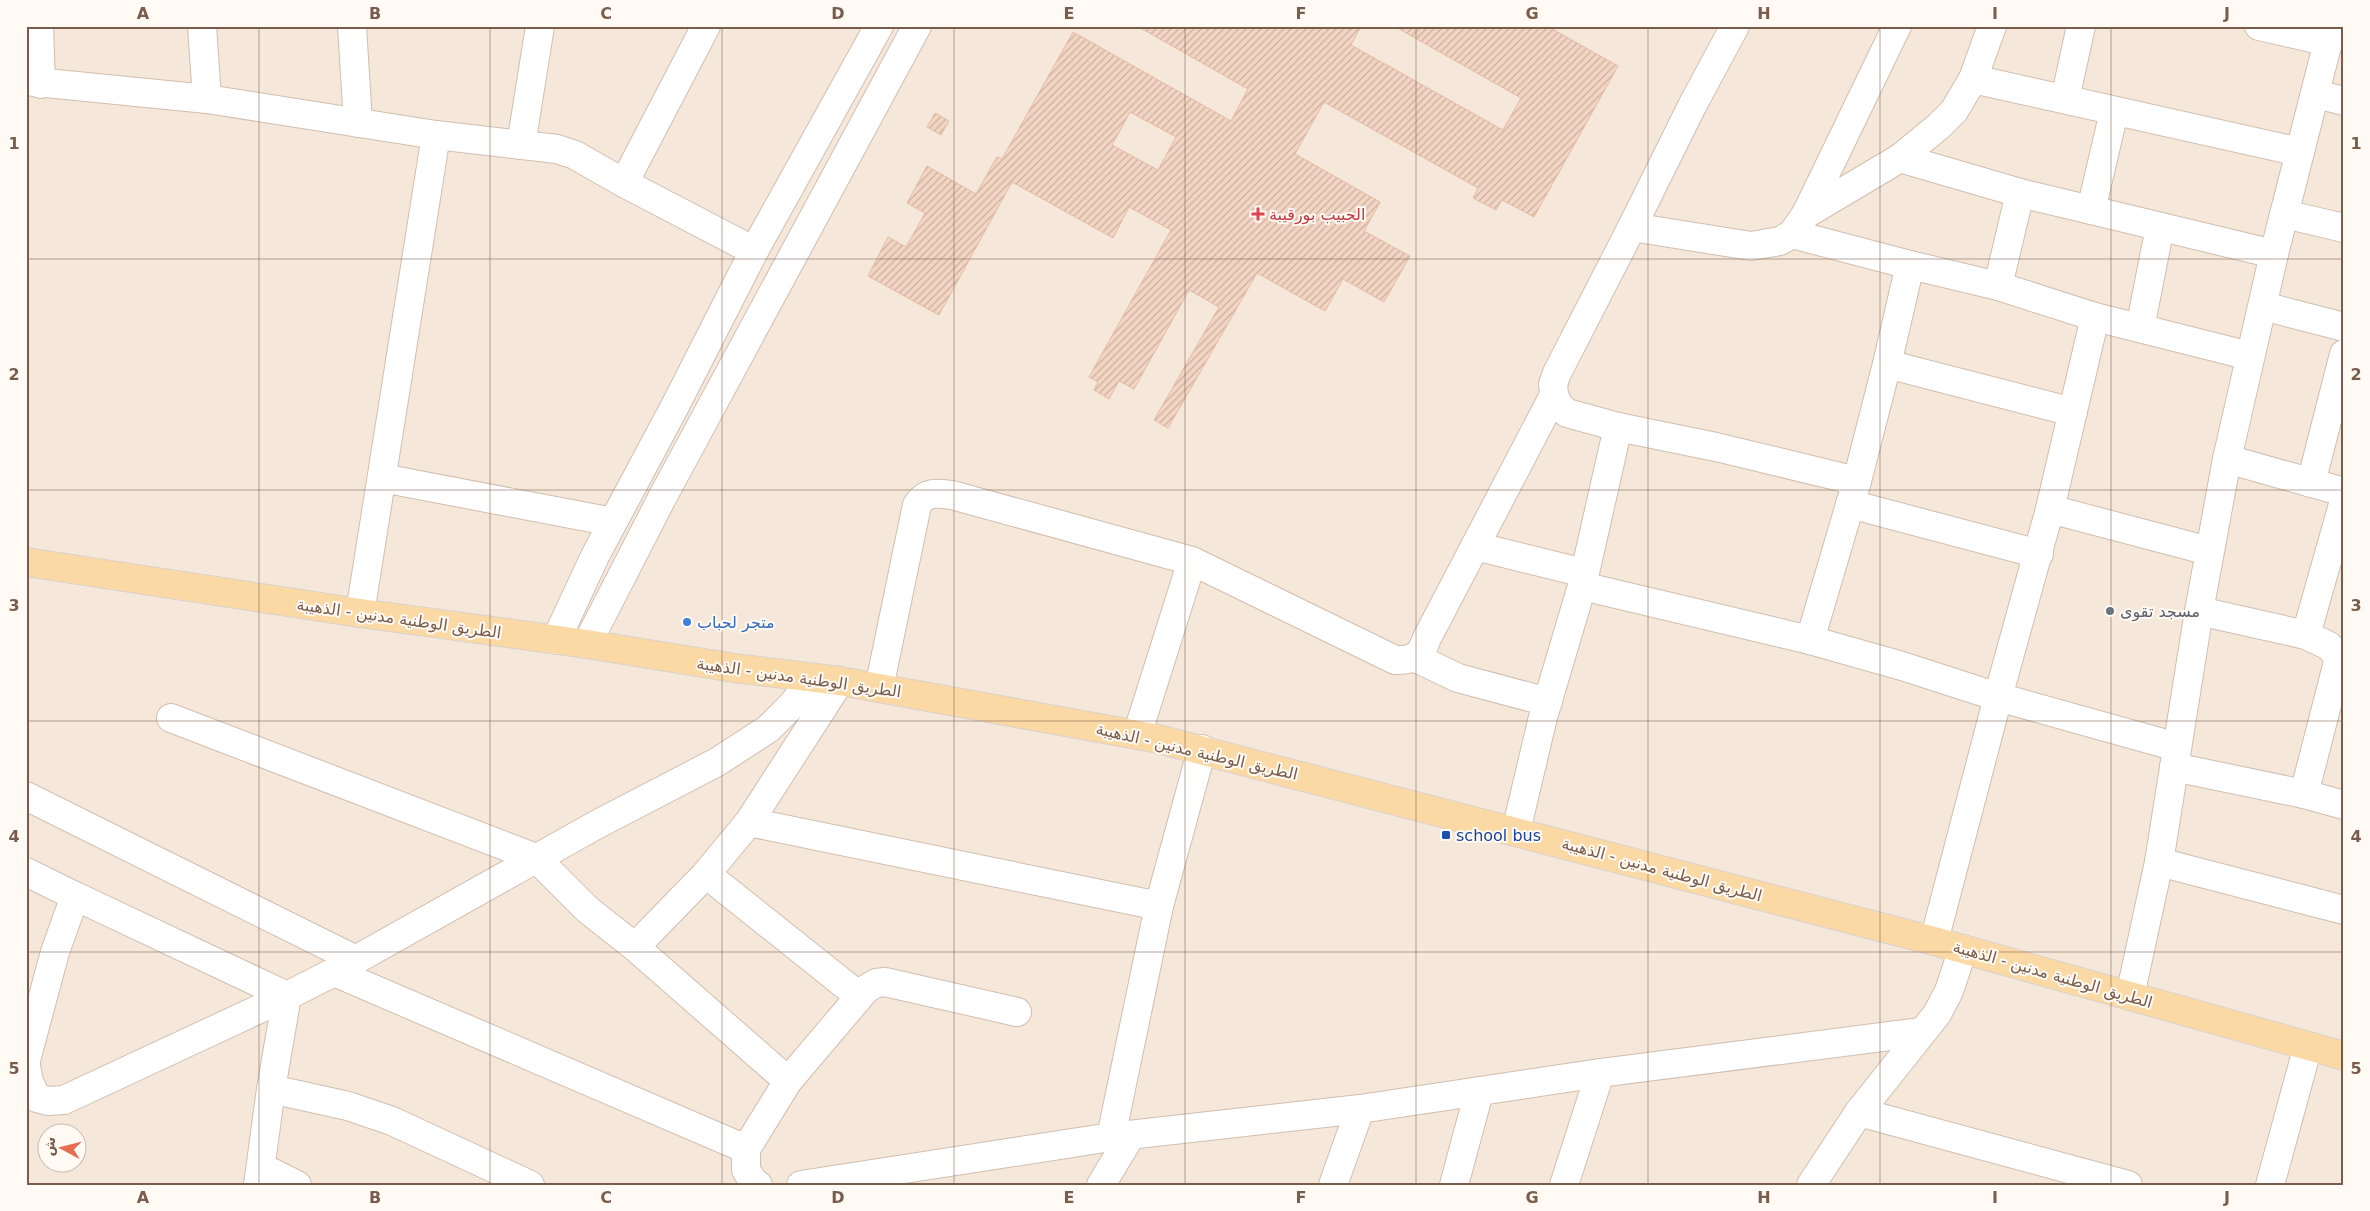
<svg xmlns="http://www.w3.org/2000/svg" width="2370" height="1211" font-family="'DejaVu Sans','Noto Sans Arabic',sans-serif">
  <defs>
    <pattern id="building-hatch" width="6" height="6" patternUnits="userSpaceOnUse" patternTransform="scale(1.25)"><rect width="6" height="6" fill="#f3d5c3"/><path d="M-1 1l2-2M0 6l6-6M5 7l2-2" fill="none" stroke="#cab0a1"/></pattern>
  </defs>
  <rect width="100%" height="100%" fill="#fdf6ec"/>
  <path fill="#f5e8da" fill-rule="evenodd" d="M26 26H2344V1185H26ZM48 1134H78V1164H48Z"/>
  <g fill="url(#building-hatch)" stroke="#e6bba3" fill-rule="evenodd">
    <path d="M1137 26H1361L1351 45 1503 130 1521 98 1394 26H1547L1618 66 1534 217 1502 200 1496 210 1473 198 1478 188 1324 102 1295 154 1380 202 1364 231 1410 256 1384 302 1343 279 1325 311 1257 273 1168 428 1154 420 1219 307 1189 290 1134 389 1119 381 1109 399 1094 390 1098 382 1089 377 1171 230 1129 207 1113 238 1012 182 939 315 868 276 888 237 906 247 925 213 907 203 927 166 976 194 997 157 1002 159 1073 32 1231 121 1248 89ZM1130 112 1176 137 1158 170 1112 145Z"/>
    <polygon points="935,113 949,121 941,135 927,127"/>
  </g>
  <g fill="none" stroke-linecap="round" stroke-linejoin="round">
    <g stroke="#d1beb0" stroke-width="30">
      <g id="minor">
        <polyline points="39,26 41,84"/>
        <polyline points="202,26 207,99"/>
        <polyline points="352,26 358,123"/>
        <polyline points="2259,26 2329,42"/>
        <polyline points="1973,79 2300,152"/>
        <polyline points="26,81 207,99 436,135 557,149 575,155 624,183 754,251"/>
        <polyline points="2316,94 2344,101"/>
        <polyline points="2065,99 2081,26"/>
        <polyline points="521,145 540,26"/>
        <polyline points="1900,158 2020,193 2091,210 2114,112"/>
        <polyline points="624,183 706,26"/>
        <polyline points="2091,210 2274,254"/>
        <polyline points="1806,214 1897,26"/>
        <polyline points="2284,214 2344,228"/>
        <polyline points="1632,227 1692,106 1735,26"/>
        <polyline points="1792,234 1910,265"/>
        <polyline points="1998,286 2020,193"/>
        <polyline points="2263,306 2344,327"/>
        <polyline points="2140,328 2160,227"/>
        <polyline points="1887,364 1910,265 1998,286 2095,317"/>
        <polyline points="2227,459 2344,492"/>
        <polyline points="382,478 613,522"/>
        <polyline points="1857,481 1716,447 1618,427 1567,413 1559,406 1554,395 1553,384 1557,373 1632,227 1751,246 1780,241 1792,234 1806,214 1900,158 1939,126 1954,111 1973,79 1992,26"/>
        <polyline points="2311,483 2344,354"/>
        <polyline points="1850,504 2039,554"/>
        <polyline points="2050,509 2209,551"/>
        <polyline points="1475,546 1584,573"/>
        <polyline points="1582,586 1618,427"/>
        <polyline points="2199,611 2306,635 2344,501"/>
        <polyline points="360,613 436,135"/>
        <polyline points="556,640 595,556 675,406 754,251 879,26"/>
        <polyline points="1810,640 1857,481 1887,364 2073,412"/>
        <polyline points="587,644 662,498 917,26"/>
        <polyline points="1416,658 1458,678 1548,702"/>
        <path d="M879 688 917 505C926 491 937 493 952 495L1192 561 1395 660C1415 661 1421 655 1427 638L1554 395"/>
        <polyline points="171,718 536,858 588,910 635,947 788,1081"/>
        <polyline points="1137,735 1192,561"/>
        <polyline points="2177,747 1998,697 2050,509 2095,317 2250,356"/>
        <polyline points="2174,767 2304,794 2344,805"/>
        <polyline points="2304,794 2339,658 2329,646 2306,635"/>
        <polyline points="26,796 356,960"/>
        <polyline points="749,822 1159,906"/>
        <polyline points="1516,831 1543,717 1582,586 1810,640 1902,666 1998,697 1934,941"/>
        <polyline points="2159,862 2344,910"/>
        <polyline points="26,872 75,896"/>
        <polyline points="706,874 859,996"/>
        <polyline points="635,947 706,874 749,822 840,681"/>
        <polyline points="334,972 746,1149"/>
        <polyline points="2130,996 2159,862 2199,611 2227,459 2274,254 2332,26"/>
        <polyline points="26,1060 55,952 75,896 287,996"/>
        <polyline points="26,1066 29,1082 37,1098 48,1101 64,1100 287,996"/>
        <polyline points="271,1089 348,1106 392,1121 530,1185"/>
        <polyline points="1859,1112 2128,1185"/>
        <polyline points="1111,1137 1159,906 1202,749"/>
        <polyline points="261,1167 297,1185"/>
        <polyline points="258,1185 271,1089 287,996 334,972 596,825 717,762 768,729 793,704 812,679"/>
        <polyline points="758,1185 754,1183 746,1170 746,1149 788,1081 866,989 876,983 885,982 1017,1012"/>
        <polyline points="801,1185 1111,1137 1360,1109 1600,1073 1921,1032"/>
        <polyline points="1101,1185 1131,1135"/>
        <polyline points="1333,1185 1360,1109"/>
        <polyline points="1454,1185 1479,1092"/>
        <polyline points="1564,1185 1600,1073"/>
        <polyline points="1811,1185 1859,1112 1937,1014 1949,991 1963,949"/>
        <polyline points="2270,1185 2308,1046"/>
      </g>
    </g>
    <g stroke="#dad1cd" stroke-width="30">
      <polyline id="major" points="26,562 360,613 587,644 734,668 840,681 1154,738 1934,941 2344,1056"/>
    </g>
    <use href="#minor" stroke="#fff" stroke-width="28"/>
    <use href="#major" stroke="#fbd9a5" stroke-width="28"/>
  </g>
  <path fill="none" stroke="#7a5c4d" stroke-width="1" stroke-opacity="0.55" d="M259 26V1185M490 26V1185M722 26V1185M954 26V1185M1185 26V1185M1416 26V1185M1648 26V1185M1880 26V1185M2111 26V1185M26 259H2344M26 490H2344M26 721H2344M26 952H2344"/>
  <path fill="#e0444e" stroke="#fffaf3" stroke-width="2" d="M1255.5 206.5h5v5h5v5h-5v5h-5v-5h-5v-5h5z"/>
  <circle fill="#6b7280" stroke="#fffaf3" stroke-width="2" cx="2110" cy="611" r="5"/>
  <circle fill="#3f7fe0" stroke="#fffaf3" stroke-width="2" cx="687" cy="622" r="5"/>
  <rect fill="#1a4fb4" stroke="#fffaf3" stroke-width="2" x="1441" y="830" width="10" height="10" rx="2.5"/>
  <g text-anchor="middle" stroke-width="4" stroke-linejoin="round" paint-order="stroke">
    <g font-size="16" fill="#be3a42" stroke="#fffaf3" text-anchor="start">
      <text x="1269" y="220">الحبيب بورقيبة</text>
    </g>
    <g font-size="16" fill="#5b616d" stroke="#fffaf3" text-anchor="start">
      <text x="2120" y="617">مسجد تقوى</text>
    </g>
    <g font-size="16" fill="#7a5c4d" stroke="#fffaf3">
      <text transform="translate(399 618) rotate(8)" y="6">الطريق الوطنية مدنين - الذهيبة</text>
      <text transform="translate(799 677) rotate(8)" y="6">الطريق الوطنية مدنين - الذهيبة</text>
      <text transform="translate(1197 751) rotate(13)" y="6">الطريق الوطنية مدنين - الذهيبة</text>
      <text transform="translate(1662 869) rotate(15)" y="6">الطريق الوطنية مدنين - الذهيبة</text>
      <text transform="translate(2053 974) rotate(16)" y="6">الطريق الوطنية مدنين - الذهيبة</text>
    </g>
    <g font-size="16" fill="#366cbe" stroke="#fffaf3" text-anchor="start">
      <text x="697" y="628">متجر لحباب</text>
    </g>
    <g font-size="16" fill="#164399" stroke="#fffaf3" text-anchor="start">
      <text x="1456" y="841">school bus</text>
    </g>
  </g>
  <rect width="2370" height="1211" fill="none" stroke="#fffaf3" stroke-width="55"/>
  <g transform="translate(62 1148) rotate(277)"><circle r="24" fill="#fffaf3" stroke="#cabbb1"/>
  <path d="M0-4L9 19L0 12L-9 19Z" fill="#e76f51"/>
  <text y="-8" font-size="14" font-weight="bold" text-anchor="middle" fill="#7a5c4d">ش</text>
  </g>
  <rect x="28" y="28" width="2314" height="1156" fill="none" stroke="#7a5c4d" stroke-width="2"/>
  <g font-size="16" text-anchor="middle" font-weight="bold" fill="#7a5c4d">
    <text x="143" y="19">A</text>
    <text x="375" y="19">B</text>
    <text x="606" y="19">C</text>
    <text x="838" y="19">D</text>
    <text x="1069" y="19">E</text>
    <text x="1301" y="19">F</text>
    <text x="1532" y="19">G</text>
    <text x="1764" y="19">H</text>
    <text x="1995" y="19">I</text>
    <text x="2227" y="19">J</text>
    <text x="14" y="149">1</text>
    <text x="2356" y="149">1</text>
    <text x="14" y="380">2</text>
    <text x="2356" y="380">2</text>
    <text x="14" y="611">3</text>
    <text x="2356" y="611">3</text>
    <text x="14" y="842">4</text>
    <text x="2356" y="842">4</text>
    <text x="14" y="1074">5</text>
    <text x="2356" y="1074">5</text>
    <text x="143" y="1203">A</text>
    <text x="375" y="1203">B</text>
    <text x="606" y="1203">C</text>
    <text x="838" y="1203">D</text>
    <text x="1069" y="1203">E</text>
    <text x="1301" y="1203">F</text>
    <text x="1532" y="1203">G</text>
    <text x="1764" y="1203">H</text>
    <text x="1995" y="1203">I</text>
    <text x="2227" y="1203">J</text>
  </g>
</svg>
